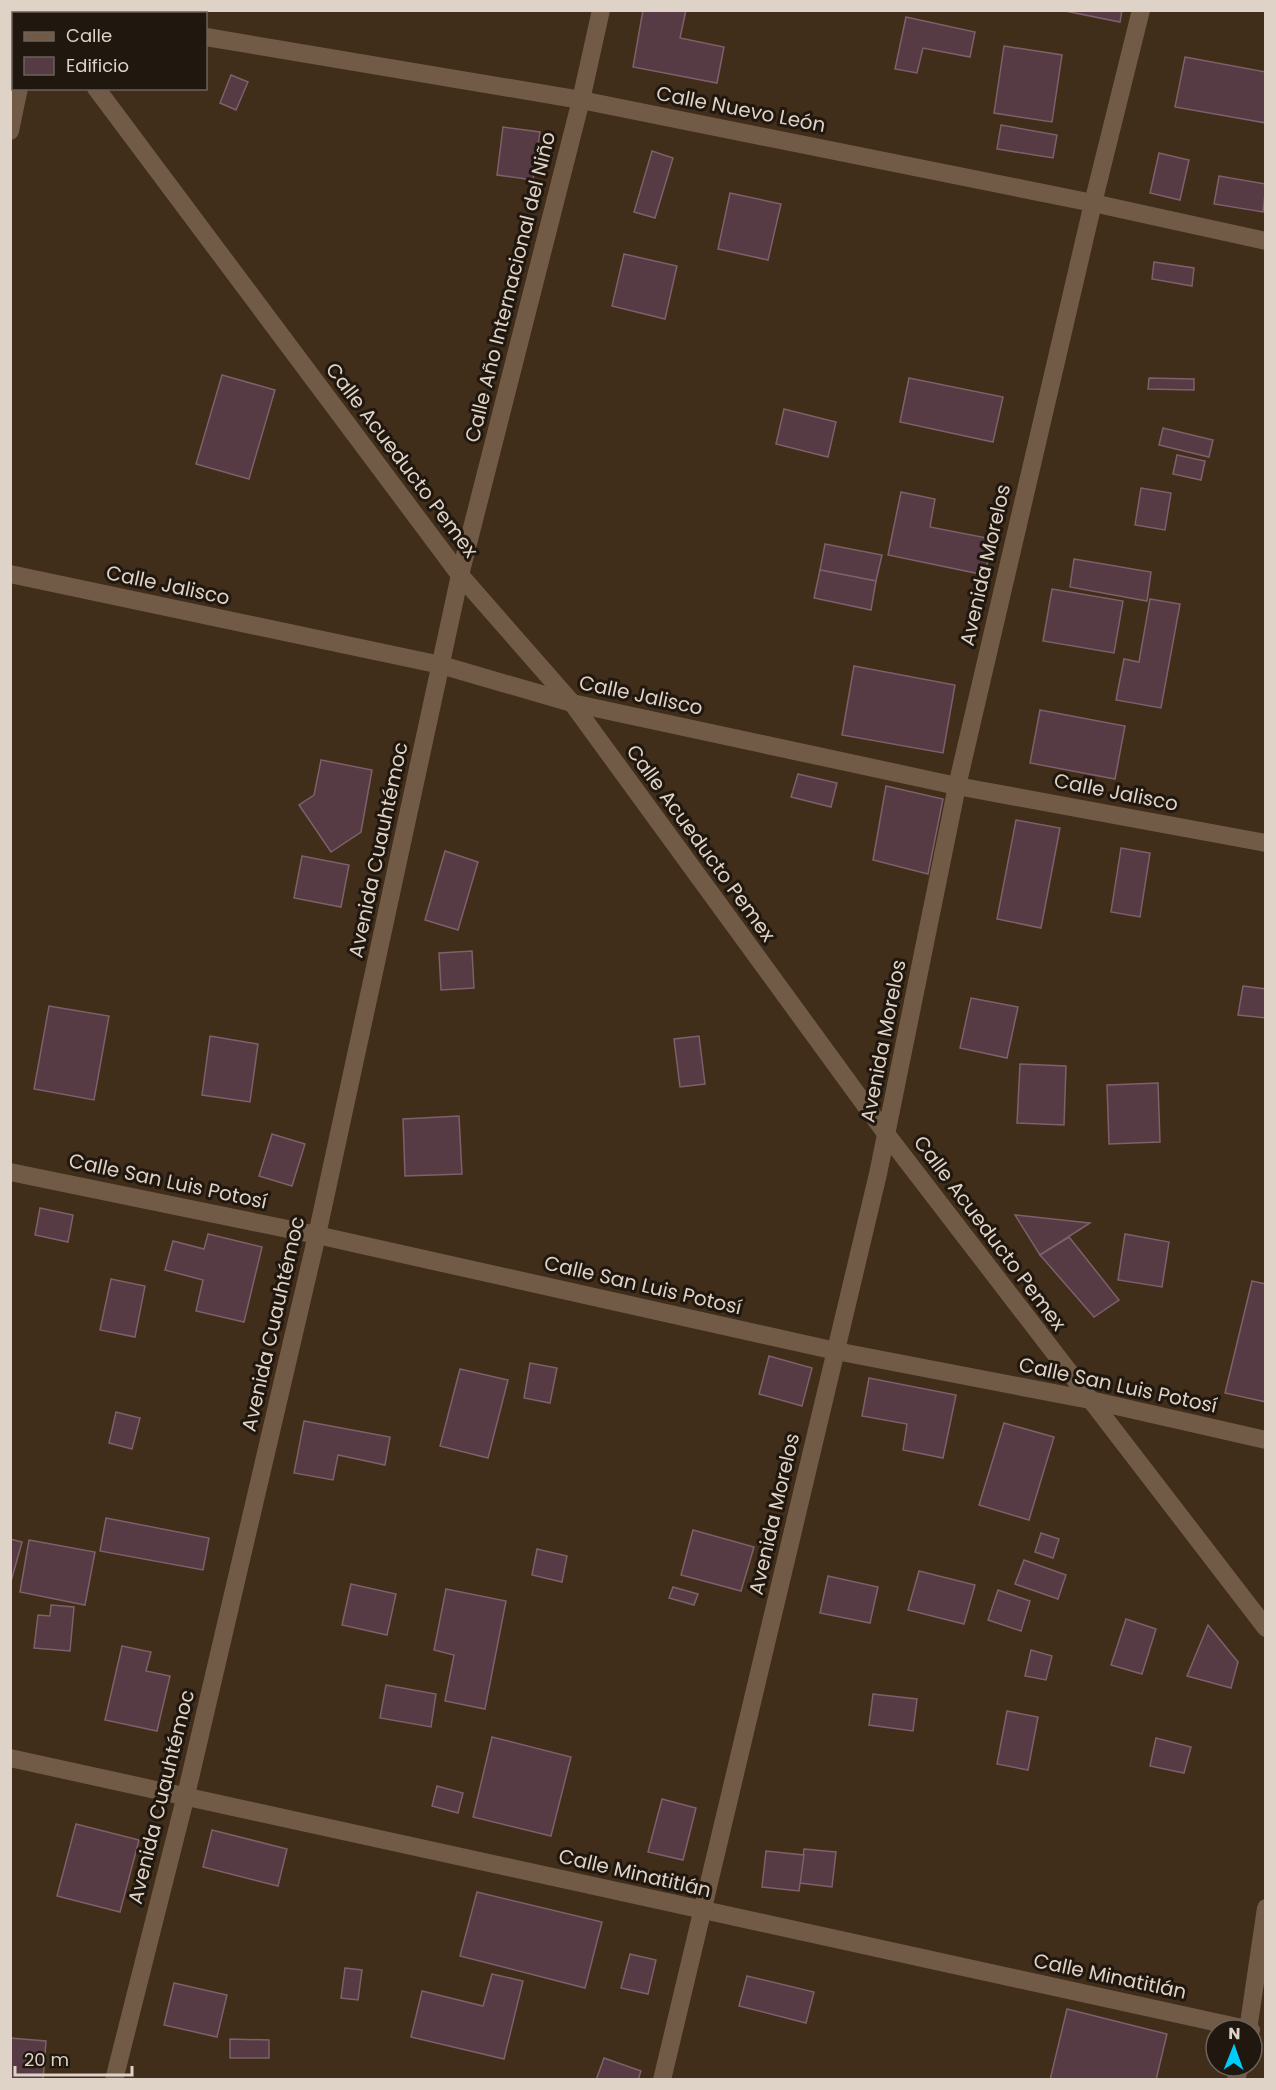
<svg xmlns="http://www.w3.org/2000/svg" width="1276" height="2090" font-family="Poppins,sans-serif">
  <rect width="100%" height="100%" fill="#402d1a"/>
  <g fill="#573b44" stroke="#7e606a" stroke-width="1.5">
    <polygon points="643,10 686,10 680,38 724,47 717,83 633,67"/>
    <polygon points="1060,10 1122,10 1120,22"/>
    <polygon points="906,17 975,32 970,57 923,48 917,73 895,69"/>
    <polygon points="1004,46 1062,55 1052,122 994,113"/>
    <polygon points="1185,57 1266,72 1266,123 1175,107"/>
    <polygon points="231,75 248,82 236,110 220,103"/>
    <polygon points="1001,125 1057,135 1053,158 997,149"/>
    <polygon points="503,127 540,132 533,180 497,175"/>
    <polygon points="652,151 673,158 655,218 634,212"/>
    <polygon points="1159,153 1189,160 1180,200 1150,193"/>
    <polygon points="1219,176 1266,184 1263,212 1214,204"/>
    <polygon points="730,193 781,204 768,260 718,249"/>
    <polygon points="624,254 677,266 665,319 612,306"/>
    <polygon points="1154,262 1194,268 1192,286 1152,279"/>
    <polygon points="222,375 275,390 249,479 196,464"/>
    <polygon points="909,378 1003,397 993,442 900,422"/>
    <polygon points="1149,378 1194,379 1194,390 1148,389"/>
    <polygon points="784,409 836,422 828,457 776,444"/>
    <polygon points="1163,428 1213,440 1209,457 1159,445"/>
    <polygon points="1177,455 1205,461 1201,480 1173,474"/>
    <polygon points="1141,488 1171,493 1165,530 1135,525"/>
    <polygon points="901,492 935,499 930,527 992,539 985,575 888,555"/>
    <polygon points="825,544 882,555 876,581 820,570"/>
    <polygon points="1074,559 1151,572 1147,601 1070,587"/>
    <polygon points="820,570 876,581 871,610 814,598"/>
    <polygon points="1052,589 1123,601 1114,653 1043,641"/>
    <polygon points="1150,599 1180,604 1161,708 1116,700 1124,659 1139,662"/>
    <polygon points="854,666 955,685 943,753 842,735"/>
    <polygon points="1040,710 1125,726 1115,779 1030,763"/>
    <polygon points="321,760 372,770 361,832 331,852 299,805 314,795"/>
    <polygon points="798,774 837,783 831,807 791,797"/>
    <polygon points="886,786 943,799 928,874 873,860"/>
    <polygon points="1016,820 1060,828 1041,928 997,919"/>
    <polygon points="1121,848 1150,853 1140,917 1111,912"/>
    <polygon points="445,851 478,862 458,930 425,920"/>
    <polygon points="302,856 349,865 341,907 294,898"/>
    <polygon points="472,951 474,988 441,990 439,953"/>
    <polygon points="1243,986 1266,989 1266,1018 1238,1015"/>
    <polygon points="971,998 1018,1007 1007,1058 960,1048"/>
    <polygon points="49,1006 109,1016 94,1100 34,1089"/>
    <polygon points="210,1036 258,1044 250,1102 202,1095"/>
    <polygon points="699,1036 705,1084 680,1087 674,1039"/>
    <polygon points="1020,1064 1066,1066 1064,1125 1017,1123"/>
    <polygon points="1158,1083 1160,1142 1109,1144 1107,1085"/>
    <polygon points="459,1116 462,1174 405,1176 403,1119"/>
    <polygon points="272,1134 305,1144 292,1186 259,1176"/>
    <polygon points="40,1208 73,1215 68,1242 35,1235"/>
    <polygon points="1015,1215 1090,1223 1040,1255"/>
    <polygon points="208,1234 262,1247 244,1322 196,1311 203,1280 165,1270 173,1241 204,1249"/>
    <polygon points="1125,1234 1169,1242 1162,1287 1118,1280"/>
    <polygon points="1069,1237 1119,1300 1094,1317 1040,1255"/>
    <polygon points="111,1279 145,1286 135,1337 100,1330"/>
    <polygon points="1252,1281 1266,1284 1266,1402 1225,1393"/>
    <polygon points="769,1356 812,1368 802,1406 759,1394"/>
    <polygon points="530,1363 557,1368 550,1403 524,1398"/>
    <polygon points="460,1369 508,1380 488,1458 440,1446"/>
    <polygon points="869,1378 956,1395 943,1458 903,1450 907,1424 862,1416"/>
    <polygon points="116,1412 140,1418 132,1449 109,1443"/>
    <polygon points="304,1421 390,1437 385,1465 338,1455 333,1480 294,1473"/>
    <polygon points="1004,1423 1054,1437 1029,1520 979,1505"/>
    <polygon points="106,1518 209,1538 203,1570 100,1551"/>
    <polygon points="693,1530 754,1547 741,1591 681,1575"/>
    <polygon points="1041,1533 1059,1539 1053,1558 1035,1552"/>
    <polygon points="10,1539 22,1542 10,1585"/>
    <polygon points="29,1540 95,1552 85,1605 20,1592"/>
    <polygon points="537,1549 567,1556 562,1582 532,1575"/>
    <polygon points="1024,1560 1066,1575 1058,1599 1015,1584"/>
    <polygon points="919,1571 975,1585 964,1624 908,1610"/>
    <polygon points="828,1576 878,1587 870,1623 820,1613"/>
    <polygon points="351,1584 396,1594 387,1635 342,1625"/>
    <polygon points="673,1587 698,1594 694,1605 669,1598"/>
    <polygon points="446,1589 506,1601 485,1709 445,1701 454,1655 434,1650"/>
    <polygon points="998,1590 1030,1601 1021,1631 988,1620"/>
    <polygon points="51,1605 74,1607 70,1651 34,1648 38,1615 50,1616"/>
    <polygon points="1126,1619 1156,1629 1142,1674 1111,1665"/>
    <polygon points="1208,1625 1238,1662 1231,1688 1187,1676"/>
    <polygon points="122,1646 151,1652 146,1671 170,1676 157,1731 105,1720"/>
    <polygon points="1031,1650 1052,1656 1046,1680 1025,1676"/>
    <polygon points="386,1685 436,1694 431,1727 380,1718"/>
    <polygon points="873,1694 917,1699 913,1731 869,1725"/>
    <polygon points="1007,1711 1038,1717 1028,1770 997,1764"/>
    <polygon points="492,1737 571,1757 551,1836 473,1817"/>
    <polygon points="1156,1738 1191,1747 1184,1773 1150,1766"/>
    <polygon points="437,1786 463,1793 458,1813 432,1806"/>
    <polygon points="662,1799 696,1808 683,1860 648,1852"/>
    <polygon points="76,1824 139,1840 120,1912 57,1896"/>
    <polygon points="212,1830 287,1849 278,1886 203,1867"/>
    <polygon points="804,1849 836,1852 832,1887 800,1883"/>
    <polygon points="766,1851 804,1855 799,1891 762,1887"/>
    <polygon points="477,1892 602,1922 585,1988 460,1956"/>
    <polygon points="630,1954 656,1960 648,1994 621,1988"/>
    <polygon points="345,1968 362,1970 358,2000 341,1998"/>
    <polygon points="492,1974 523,1981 504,2059 411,2037 422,1991 483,2006"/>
    <polygon points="747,1976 814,1992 806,2023 739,2006"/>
    <polygon points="174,1983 227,1995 217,2037 164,2025"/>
    <polygon points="1067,2009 1167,2034 1156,2080 1050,2080"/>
    <polygon points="10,2038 46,2041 43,2080 10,2080"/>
    <polygon points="230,2039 269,2040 269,2058 230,2058"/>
    <polygon points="604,2058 641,2071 638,2080 596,2080"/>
  </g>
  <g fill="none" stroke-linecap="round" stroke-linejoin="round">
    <g stroke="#715b47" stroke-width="18">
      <polyline points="50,10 68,14"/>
      <polyline points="34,14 35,10"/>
      <polyline points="206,37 581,100 1093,203 1266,241"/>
      <polyline points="96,88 460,575 572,703 887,1135 1266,1628"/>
      <polyline points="10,131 19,88"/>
      <polyline points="10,574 441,665 572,703 957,786 1266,843"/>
      <polyline points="10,1172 317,1235 836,1351 1090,1400 1266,1440"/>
      <polyline points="10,1758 1251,2030"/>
      <polyline points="1248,2030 1266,1908"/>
      <polyline points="114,2080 186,1795 317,1235 460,575 581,100 601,10"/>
      <polyline points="662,2080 878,1174 957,786 1093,203 1141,10"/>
      <polyline points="1236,2080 1240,2066"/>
    </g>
  </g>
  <g text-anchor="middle" stroke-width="6" stroke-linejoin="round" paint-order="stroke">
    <g font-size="20" fill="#dfd2c7" stroke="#20170f">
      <text transform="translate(741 109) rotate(11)" y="7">Calle Nuevo León</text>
      <text transform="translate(510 287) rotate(-76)" y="7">Calle Año Internacional del Niño</text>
      <text transform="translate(402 460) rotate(53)" y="7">Calle Acueducto Pemex</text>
      <text transform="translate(985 565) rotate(-77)" y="7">Avenida Morelos</text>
      <text transform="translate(168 585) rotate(12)" y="7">Calle Jalisco</text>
      <text transform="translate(641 695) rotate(12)" y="7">Calle Jalisco</text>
      <text transform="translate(1116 792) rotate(11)" y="7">Calle Jalisco</text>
      <text transform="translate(701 843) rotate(54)" y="7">Calle Acueducto Pemex</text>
      <text transform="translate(378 850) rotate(-78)" y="7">Avenida Cuauhtémoc</text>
      <text transform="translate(883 1041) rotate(-79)" y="7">Avenida Morelos</text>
      <text transform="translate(168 1181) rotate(12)" y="7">Calle San Luis Potosí</text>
      <text transform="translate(990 1233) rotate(53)" y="7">Calle Acueducto Pemex</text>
      <text transform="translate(643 1285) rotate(13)" y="7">Calle San Luis Potosí</text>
      <text transform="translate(273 1324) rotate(-77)" y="7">Avenida Cuauhtémoc</text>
      <text transform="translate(1118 1385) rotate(12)" y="7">Calle San Luis Potosí</text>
      <text transform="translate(774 1514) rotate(-77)" y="7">Avenida Morelos</text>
      <text transform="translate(161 1797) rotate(-76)" y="7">Avenida Cuauhtémoc</text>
      <text transform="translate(635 1873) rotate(13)" y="7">Calle Minatitlán</text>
      <text transform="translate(1110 1976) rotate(12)" y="7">Calle Minatitlán</text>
    </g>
  </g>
  <rect width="1276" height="2090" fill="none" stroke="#dfd2c7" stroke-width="24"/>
  <rect x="12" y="12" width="195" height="78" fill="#20170f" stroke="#6c6259" stroke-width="1.5"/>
  <rect x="24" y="32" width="30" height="9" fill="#715b47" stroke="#6c6259" stroke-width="1.5"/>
  <text x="66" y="42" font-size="18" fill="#dfd2c7">Calle</text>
  <rect x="24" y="57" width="30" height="18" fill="#573b44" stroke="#6c6259" stroke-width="1.5"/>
  <text x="66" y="72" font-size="18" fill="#dfd2c7">Edificio</text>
  <g transform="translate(1234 2048) rotate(1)"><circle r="28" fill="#20170f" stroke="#6c6259" stroke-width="1.5"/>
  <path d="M0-4.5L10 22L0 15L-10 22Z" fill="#00cbf9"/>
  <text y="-9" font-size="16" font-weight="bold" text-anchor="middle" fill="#dfd2c7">N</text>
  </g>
  <path d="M15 2066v9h117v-9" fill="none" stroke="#dfd2c7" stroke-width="3"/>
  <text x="24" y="2066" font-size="18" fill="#dfd2c7" stroke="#20170f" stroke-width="4.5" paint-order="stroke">20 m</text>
</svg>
